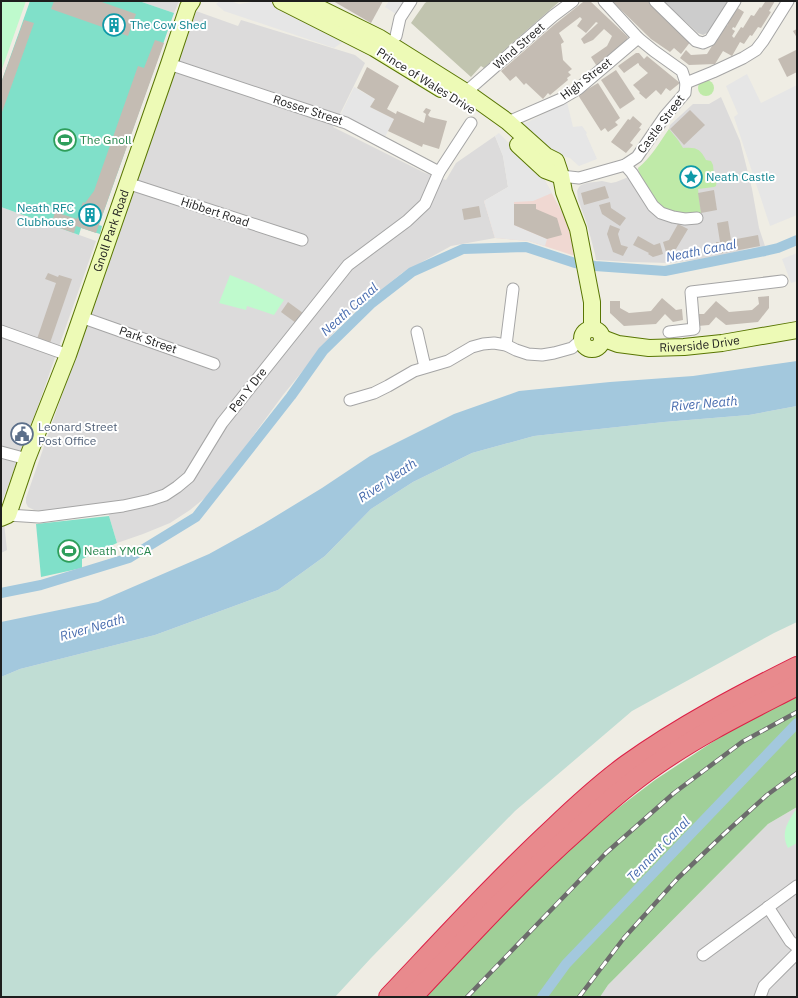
<svg xmlns="http://www.w3.org/2000/svg" width="798" height="998" font-family="'IBM Plex Sans',sans-serif">
  <rect width="100%" height="100%" fill="#efede4"/>
  <g fill="#dcdbdb">
    <polygon points="139,1 179,1 174,13"/>
    <polygon points="196,11 238,26 241,20 355,55 365,63 339,116 333,127 425,173 446,180 456,163 495,136 503,156 508,187 484,201 495,238 451,246 402,273 345,319 283,395 212,492 190,510 170,523 143,534 117,543 109,516 107,502 43,511 34,510 28,507 26,503 26,498"/>
    <polygon points="721,97 740,141 752,189 759,228 765,246 751,248 725,255 694,260 670,263 630,262 596,260 595,254 587,224 578,199 577,191 579,187 581,185 587,183 602,181 611,183 616,182 626,178 641,166 655,150 669,129 670,125 693,104 709,104"/>
    <polygon points="1,207 96,241 38,406 1,504"/>
    <polygon points="4,523 7,550 1,553 1,524"/>
    <polygon points="797,807 797,997 600,997 608,985 768,824"/>
  </g>
  <polygon fill="#f0d8d2" points="544,179 563,214 570,231 575,256 529,241 495,238 484,201"/>
  <polygon fill="#ccc" points="663,1 729,1 709,31 707,33 703,35 698,33"/>
  <polygon fill="#c1c4af" points="428,1 560,1 484,68 481,66 471,77 411,23 425,3"/>
  <g fill="#bfeaa8">
    <circle cx="706" cy="88" r="8"/>
    <path d="M669 129 678 140 683 148C697 147 700 149 706 160L711 161 713 165 714 175 717 179 716 186 714 187 698 189 701 213C686 215 668 216 656 205 651 200 648 192 645 186 642 180 639 174 638 168 650 159 660 142 669 129Z"/>
  </g>
  <polygon fill="#a0cf98" points="797,692 797,807 768,824 608,985 600,997 420,997 441,974 584,834 655,780 755,714"/>
  <polygon fill="#c0ddd4" points="797,406 797,622 774,633 632,711 515,811 371,958 335,997 1,997 1,677 20,669 155,635 278,590 325,556 371,509 413,482 472,453 534,436 664,422 749,415"/>
  <g fill="#bffacd">
    <polygon points="1,1 26,1 1,72"/>
    <polygon points="230,275 255,285 284,300 274,315 247,306 246,310 219,303"/>
    <path d="M797 808V843L788 848C780 833 788 821 797 808Z"/>
  </g>
  <g fill="#80e0c9">
    <polygon points="30,1 139,1 174,13 99,225 102,226 100,234 81,228 79,235 1,207 1,83"/>
    <polygon points="109,516 117,543 82,559 82,568 41,577 36,524"/>
  </g>
  <g fill="#e6e6e6">
    <polygon points="220,1 230,1 239,4 259,1 270,1 346,40 334,48 224,11 216,4"/>
    <polygon points="389,1 404,1 396,14 385,7"/>
    <polygon points="747,74 761,103 797,85 797,215 770,226 734,117 738,114 726,86"/>
    <polygon points="354,87 375,99 370,107 394,119 384,139 340,116"/>
    <polygon points="567,102 573,127 582,126 587,133 586,134 597,159 579,166 570,158 551,153 520,126"/>
    <polygon points="499,133 544,179 552,193 533,201 514,202 514,225 547,239 545,246 529,241 495,238 484,201 508,187 503,156 495,136"/>
    <polygon points="797,253 797,281 791,283 782,259"/>
  </g>
  <polygon fill="#a3c8dd" points="797,361 797,406 749,415 664,422 534,436 472,453 413,482 371,509 325,556 278,590 155,635 20,669 1,677 1,622 98,602 209,554 263,524 322,488 370,456 454,414 519,391 610,382 693,376"/>
  <g fill="none" stroke-linecap="round" stroke-linejoin="round">
    <g stroke="#a3c8dd" stroke-width="10">
      <polyline points="1,593 41,585 129,558 196,517 291,396 323,351 372,303 412,272 463,249 526,247 575,263 595,266 665,271 765,251 778,248 797,240"/>
      <polyline points="542,997 566,964 797,723"/>
    </g>
  </g>
  <g fill="#c4bcb3">
    <polygon points="54,1 99,1 136,14 128,36 51,9"/>
    <polygon points="333,1 383,1 371,23"/>
    <polygon points="586,1 590,1 628,37 621,51 598,68 591,57 607,46 612,36 604,29 593,40 584,44 581,39 598,23 596,22 586,33 577,26 582,19 580,17 559,33 564,42 561,44 563,60 572,69 568,72 571,75 567,78 568,80 550,95 548,93 543,99 526,83 524,85 516,76 510,81 501,71 554,25 583,2"/>
    <polygon points="612,1 649,1 691,41 681,54 674,48 670,52 651,39"/>
    <polygon points="763,1 775,1 769,11 771,12 761,28 758,27 752,36 750,35 744,44 740,42 732,56 723,51 715,64 689,65 680,58 686,50 691,55 707,54 725,25 727,26 728,23 727,22 736,7 744,12 735,28 733,27 732,29 735,31 732,36 734,38 741,27 743,28 751,15 754,16 760,7 761,8 765,2"/>
    <polygon points="24,20 34,23 1,115 1,83"/>
    <polygon points="797,29 797,38 793,31"/>
    <polygon points="155,40 164,43 96,233 76,226 74,233 51,225 55,212 77,219 83,202 85,203 94,191 138,66 144,68"/>
    <polygon points="796,50 797,72 787,77 778,59"/>
    <polygon points="636,53 639,53 644,59 647,56 680,83 670,91 666,88 661,95 656,90 646,99 639,93 640,92 633,85 648,73 639,65 639,64 638,63 624,73 618,66"/>
    <polygon points="367,67 399,86 387,109 396,114 397,111 424,123 426,114 423,112 426,108 431,110 428,115 430,117 447,121 439,149 423,144 422,147 388,131 394,119 370,107 375,99 357,88"/>
    <polygon points="616,70 635,99 620,109 601,80"/>
    <polygon points="598,83 620,118 615,122 618,125 608,132 605,128 601,131 578,95"/>
    <polygon points="690,110 705,125 684,145 670,129"/>
    <polygon points="633,116 642,124 639,128 641,129 630,143 633,145 626,153 611,142 628,119 630,120"/>
    <polygon points="605,186 609,198 584,205 581,193"/>
    <polygon points="714,190 717,210 701,213 698,193"/>
    <polygon points="610,202 611,208 626,218 620,226 602,214 599,205"/>
    <polygon points="514,204 536,204 536,209 557,218 562,235 547,239 514,225"/>
    <polygon points="479,206 481,217 464,220 462,209"/>
    <polygon points="728,221 731,240 758,235 760,246 718,254 716,242 720,242 717,223"/>
    <polygon points="678,224 688,229 676,249 666,252 663,242 669,240"/>
    <polygon points="610,225 620,229 618,234 621,245 628,247 623,256 613,252 607,234"/>
    <polygon points="638,236 654,245 660,243 663,254 653,257 648,254 649,253 633,245"/>
    <polygon points="48,273 58,277 59,275 72,279 50,343 37,339 56,283 45,279"/>
    <polygon points="769,296 769,308 758,322 726,325 716,317 709,325 698,326 698,314 704,314 716,301 729,312 752,310 759,304 758,297"/>
    <polygon points="662,298 676,310 682,309 683,320 673,322 665,314 656,324 624,326 610,313 610,301 620,301 620,308 629,313 651,311"/>
    <polygon points="288,302 303,313 296,323 281,312"/>
  </g>
  <g fill="none" stroke-linecap="round" stroke-linejoin="round">
    <g stroke="#a5a5a5" stroke-width="13">
      <g id="street">
        <polyline points="655,1 696,41 703,43 710,40 735,1"/>
        <polyline points="396,36 400,18 411,1"/>
        <polyline points="169,64 346,123 439,172"/>
        <polyline points="686,83 713,72 743,58 756,50 763,41 788,1"/>
        <polyline points="466,92 553,16 573,1"/>
        <polyline points="508,122 561,99 578,89 638,38"/>
        <polyline points="625,165 632,173 653,206 661,213 673,217 685,219 697,218"/>
        <polyline points="561,176 579,178 625,165 637,157 665,116 685,93 686,83 682,71 654,51 638,38 604,1"/>
        <polyline points="127,183 302,240"/>
        <polyline points="81,317 214,364"/>
        <polyline points="1,331 68,355"/>
        <polyline points="417,332 425,367"/>
        <polyline points="669,332 694,329 691,292 782,281"/>
        <polyline points="506,345 513,289"/>
        <polyline points="350,400 374,393 388,386 414,371 448,361 472,347 483,344 494,343 506,345 516,350 528,354 542,355 554,353 572,348 581,340"/>
        <polyline points="1,452 27,459"/>
        <polyline points="8,515 39,517 123,506 150,500 165,495 177,487 189,477 222,423 348,265 407,221 425,204 439,172 471,123"/>
        <polyline points="768,907 790,941 797,947"/>
        <polyline points="703,955 797,886"/>
        <polyline points="760,997 764,986 797,953"/>
      </g>
    </g>
    <g stroke="#597603" stroke-width="18">
      <g id="secondary">
        <polyline points="281,1 374,48 441,89"/>
        <polyline points="305,1 380,38 466,92 508,122 546,156 556,161 561,176 564,192 578,229 592,302 592,328"/>
        <polyline points="518,145 545,170 561,176"/>
        <circle cx="592" cy="339" r="10"/>
        <path id="s1" d="M602 338 618 344 649 348 684 347 722 343 797 330"/>
        <path id="s2" d="M1 518 8 515 27 459 68 355 169 64 188 7 192 1"/>
      </g>
    </g>
    <g stroke="#dc2146" stroke-width="22">
      <g id="highway">
        <path d="M389 997C443 940 496 882 554 828 577 806 601 784 627 765 680 727 739 696 797 667"/>
        <path d="M412 997C466 939 520 880 580 827 604 805 629 783 657 764 701 733 749 710 797 685"/>
      </g>
    </g>
    <use href="#street" stroke="#fff" stroke-width="11"/>
    <use href="#secondary" stroke="#edfab6" stroke-width="16"/>
    <use href="#highway" stroke="#e88a8d" stroke-width="20"/>
    <g stroke="#6c6c6c" stroke-width="4.5">
      <g id="rail">
        <polyline points="467,997 606,853 674,793 742,742 797,712"/>
        <polyline points="579,997 624,938 678,878 724,834 767,795 797,773"/>
      </g>
    </g>
    <use href="#rail" stroke="#fff" stroke-width="3" stroke-dasharray="9" stroke-linecap="butt"/>
  </g>
  <defs>
    <g id="building-ring" transform="scale(1.15)"><circle r="9.5" fill="#fff" stroke="#0f9aa8" stroke-width="1.5"/><path d="M-4-6H4V6H1V3H-1V6H-4ZM-2.5-4.3h1.7v1.8h-1.7ZM.8-4.3h1.7v1.8H.8ZM-2.5-1h1.7V.8h-1.7ZM.8-1h1.7V.8H.8Z" fill="#0f9aa8"/></g>
    <g id="stadium-ring" transform="scale(1.15)"><circle r="9.5" fill="#fff" stroke="#2e9e5b" stroke-width="1.5"/><path d="M0-5a6.5 5 0 1 0 0 10a6.5 5 0 1 0 0-10ZM-3.5-1.8h7v3.6h-7Z" fill="#2e9e5b"/></g>
    <g id="sight-ring" transform="scale(1.15)"><circle r="9.5" fill="#fff" stroke="#0f9aa8" stroke-width="1.5"/><path d="M0-6L1.8-2.2L6-1.7L2.9 1.2L3.7 5.4L0 3.3L-3.7 5.4L-2.9 1.2L-6-1.7L-1.8-2.2Z" fill="#0f9aa8"/></g>
    <g id="civic-ring" transform="scale(1.15)"><circle r="9.5" fill="#fff" stroke="#5c6f8a" stroke-width="1.5"/><path d="M-.6-6.5H3V-4.5H.6V-3L4-1V1h2V6H-6V1h2V-1L-.6-3ZM-1.2 2.5V6h2.4V2.5Z" fill="#5c6f8a"/></g>
  </defs>
  <g fill-rule="evenodd">
    <use href="#building-ring" x="114" y="25"/>
    <use href="#stadium-ring" x="65" y="140"/>
    <use href="#sight-ring" x="691" y="177"/>
    <use href="#building-ring" x="90" y="215"/>
    <use href="#civic-ring" x="22" y="434"/>
    <use href="#stadium-ring" x="69" y="551"/>
  </g>
  <g text-anchor="middle" stroke-width="4" stroke-linejoin="round" paint-order="stroke">
    <g font-size="12" fill="#0d838f" stroke="#fff" text-anchor="start">
      <text x="130" y="29">The Cow Shed</text>
      <text x="706" y="181">Neath Castle</text>
      <text x="74" y="212" text-anchor="end">Neath RFC<tspan x="74" dy="14">Clubhouse</tspan></text>
    </g>
    <g font-size="12" fill="#1e1e1e" stroke="#fff">
      <text transform="translate(519 46) rotate(-41)" y="4">Wind Street</text>
      <text transform="translate(586 79) rotate(-37)" y="4">High Street</text>
      <text transform="translate(426 81) rotate(32)" y="4">Prince of Wales Drive</text>
      <text transform="translate(308 110) rotate(18)" y="4">Rosser Street</text>
      <text transform="translate(661 124) rotate(-53)" y="4">Castle Street</text>
      <text transform="translate(215 212) rotate(18)" y="4">Hibbert Road</text>
      <text dy="4" stroke="none"><textPath href="#s2" startOffset="310">Gnoll Park Road</textPath></text>
      <text transform="translate(148 340) rotate(19)" y="4">Park Street</text>
      <text dy="4" stroke="none"><textPath href="#s1" startOffset="99">Riverside Drive</textPath></text>
      <text transform="translate(248 390) rotate(-52)" y="4">Pen Y Dre</text>
    </g>
    <g font-size="12" fill="#27864d" stroke="#fff" text-anchor="start">
      <text x="80" y="144">The Gnoll</text>
      <text x="84" y="555">Neath YMCA</text>
    </g>
    <g font-size="12" fill="#4e5e75" stroke="#fff" text-anchor="start">
      <text x="38" y="431">Leonard Street<tspan x="38" dy="14">Post Office</tspan></text>
    </g>
    <g font-size="13" font-style="italic" fill="#496daf" stroke="#fff">
      <text transform="translate(701 250) rotate(-11)" y="5">Neath Canal</text>
      <text transform="translate(349 309) rotate(-42)" y="5">Neath Canal</text>
      <text transform="translate(704 403) rotate(-5)" y="5">River Neath</text>
      <text transform="translate(387 480) rotate(-34)" y="5">River Neath</text>
      <text transform="translate(92 627) rotate(-16)" y="5">River Neath</text>
      <text transform="translate(658 849) rotate(-46)" y="5">Tennant Canal</text>
    </g>
  </g>
  <rect width="798" height="998" fill="none" stroke="#1e1e1e" stroke-width="4"/>
</svg>
